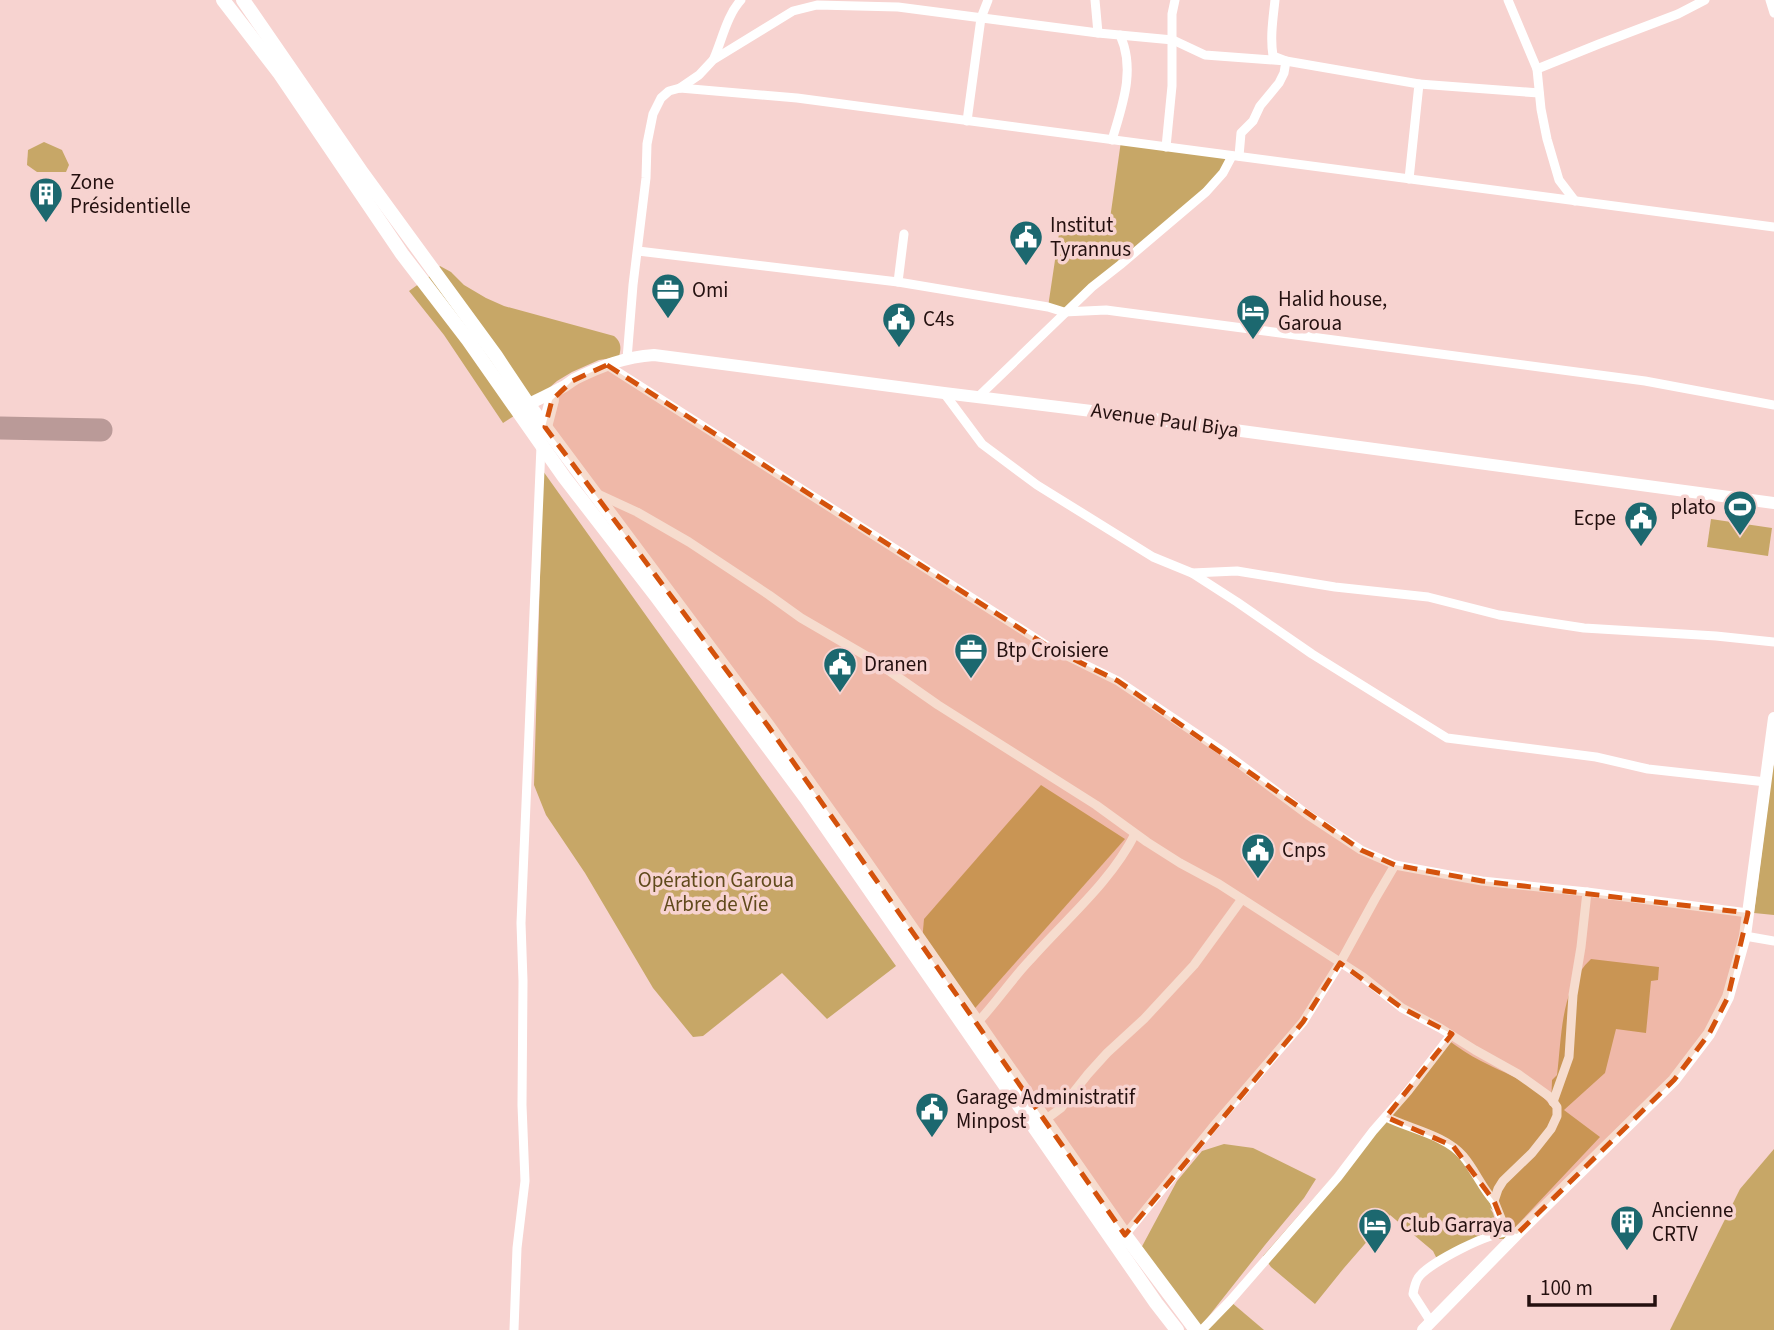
<svg xmlns="http://www.w3.org/2000/svg" width="1774" height="1330" font-family="'Source Sans 3',sans-serif">
  <rect width="100%" height="100%" fill="#f7d3d0"/>
  <g fill="#c7a767">
    <polygon points="1121,141 1232,156 1223,173 1064,312 1048,307 1061,220 1109,226"/>
    <polygon points="44,142 62,150 69,165 66,172 37,172 27,165 28,150"/>
    <path d="M440 266 451 272 464 285 486 298 504 306 614 336C622 343 621 348 619 357L599 360 572 372 557 381 525 409 503 423 444 335 409 291 434 273Z"/>
    <polygon points="543,471 896,966 827,1019 782,973 703,1036 693,1037 653,988 585,873 546,815 534,785"/>
    <polygon points="1711,519 1772,528 1768,556 1707,547"/>
    <polygon points="1773,765 1774,766 1774,915 1754,913"/>
    <polygon points="1041,785 1125,839 969,1015 922,942 924,919"/>
    <path d="M1591 959 1659 967 1658 980 1651 981 1646 1033 1616 1029 1605 1073 1564 1110 1600 1137 1504 1239H1496L1499 1231 1496 1212 1490 1208 1493 1213 1498 1231 1442 1258 1436 1257 1433 1251 1390 1215 1344 1268 1315 1304 1271 1267 1263 1256 1379 1124 1448 1040C1458 1047 1469 1055 1481 1061 1508 1075 1531 1081 1551 1106L1552 1080 1557 1075C1562 1036 1560 988 1591 959Z"/>
    <polygon points="1224,1144 1253,1148 1316,1179 1304,1198 1265,1245 1201,1326 1139,1252 1177,1181 1202,1151"/>
    <polygon points="1774,1149 1774,1330 1670,1330 1740,1189"/>
    <polygon points="1231,1302 1264,1330 1204,1330"/>
  </g>
  <g fill="none" stroke-linecap="round" stroke-linejoin="round">
    <polyline stroke="#ba9a98" stroke-width="23" points="0,428 101,430"/>
    <g stroke="#fff" stroke-width="9">
      <polyline points="1095,0 1098,33"/>
      <polyline points="1508,0 1537,69 1541,109 1547,139 1559,180 1575,201"/>
      <polyline points="1770,0 1774,13"/>
      <path d="M714 58C722 40 727 15 741 0"/>
      <polyline points="1537,69 1599,44 1678,14 1705,0"/>
      <polyline points="1419,84 1539,93"/>
      <polyline points="680,88 699,75 713,60 793,11 817,5 898,7 1098,33 1173,40 1205,55 1286,61 1419,84 1409,179"/>
      <polyline points="967,121 981,18 988,0"/>
      <path d="M1112 140C1122 106 1136 70 1120 35"/>
      <polyline points="1166,147 1172,86 1172,14 1175,0"/>
      <path d="M1239 156 1241 133 1253 121 1260 106 1279 83 1284 73 1286 61 1273 56C1270 37 1273 19 1275 0"/>
      <polyline points="638,251 898,282 1048,307 1064,312 1106,310 1645,381 1774,405"/>
      <polyline points="898,282 904,234"/>
      <polyline points="627,359 633,285 646,178 647,144 653,114 661,98 669,91 680,88 797,98 1774,227"/>
      <polyline points="607,365 1049,647 1118,681 1225,753 1308,815 1361,850 1395,865 1482,881 1587,892 1748,913"/>
      <polyline points="944,393 982,444 1037,485 1153,557 1192,573 1237,602 1312,654 1447,738 1596,757 1648,769 1766,782"/>
      <polyline points="978,397 1092,287 1120,265 1206,192 1223,173 1232,156"/>
      <polyline points="598,494 637,512 689,542 769,595 801,618 875,661 938,705 1096,805 1147,842 1180,863 1219,884 1363,977 1402,1008 1440,1028 1475,1050 1518,1074 1550,1097 1557,1107 1557,1116 1551,1129 1532,1153 1503,1181 1498,1189 1494,1201 1506,1231"/>
      <polyline points="1192,573 1237,571 1335,587 1428,597 1499,615 1584,628 1716,636 1774,642"/>
      <polyline points="1745,936 1774,941"/>
      <path d="M977 1023C996 1003 1011 980 1030 960 1066 919 1110 883 1135 834"/>
      <polyline points="1553,1102 1569,1057 1573,995 1581,947 1587,892"/>
      <path d="M1386 1117C1410 1129 1445 1135 1463 1156 1475 1170 1482 1188 1494 1201"/>
      <polyline points="1045,1120 1061,1108 1088,1074 1107,1053 1144,1019 1194,965 1242,899"/>
      <polyline points="1125,1235 1212,1128 1303,1022 1340,963 1375,899 1395,865"/>
      <path d="M1431 1322 1413 1294C1414 1288 1415 1283 1418 1278 1428 1263 1493 1230 1510 1232"/>
      <polyline points="514,1330 517,1248 525,1181 522,1105 523,981 521,923 541,446"/>
      <polyline points="1202,1330 1230,1301 1338,1177 1373,1131 1408,1091 1451,1035"/>
    </g>
    <g stroke="#fff" stroke-width="12">
      <path d="M522 408C535 400 549 395 561 388 566 386 570 382 575 379 601 366 625 357 654 355L944 393 1116 414 1774 503"/>
      <polyline points="1423,1330 1517,1234 1674,1080 1709,1034 1728,997 1745,936 1774,718"/>
    </g>
    <g stroke="#fff" stroke-width="14">
      <polyline points="223,0 280,74 402,254 468,340 564,477 656,596 806,798 1156,1303 1177,1330"/>
      <polyline points="243,0 363,174 496,356 528,404 768,726 861,856 1125,1235 1196,1330"/>
      <polyline points="545,427 552,400"/>
    </g>
  </g>
  <path fill="#d4520c" fill-opacity="0.2" stroke="#d4520c" stroke-width="5" stroke-dasharray="14 9" stroke-linejoin="round" d="M607 365 1049 647 1118 681 1361 850 1395 865 1482 881 1748 913 1728 997 1709 1034 1674 1080 1517 1234 1506 1231 1494 1201 1453 1146 1386 1117 1452 1034 1402 1008 1340 963 1303 1022 1125 1235 768 726 545 427 552 400 572 381Z"/>
  <defs>
    <g id="building-pin" transform="scale(1.75)"><path d="M0 17L-7.5 6A9.5 9.5 0 1 1 7.5 6Z" fill="#1c686f" stroke="#f7d3d0"/><path d="M-4-6H4V6H1V3H-1V6H-4ZM-2.5-4.3h1.7v1.8h-1.7ZM.8-4.3h1.7v1.8H.8ZM-2.5-1h1.7V.8h-1.7ZM.8-1h1.7V.8H.8Z" fill="#fff"/></g>
    <g id="civic-pin" transform="scale(1.75)"><path d="M0 17L-7.5 6A9.5 9.5 0 1 1 7.5 6Z" fill="#1c686f" stroke="#f7d3d0"/><path d="M-.6-6.5H3V-4.5H.6V-3L4-1V1h2V6H-6V1h2V-1L-.6-3ZM-1.2 2.5V6h2.4V2.5Z" fill="#fff"/></g>
    <g id="office-pin" transform="scale(1.75)"><path d="M0 17L-7.5 6A9.5 9.5 0 1 1 7.5 6Z" fill="#1c686f" stroke="#f7d3d0"/><path d="M-6-3h4V-5.5h4V-3h4V5H-6ZM-1-4.5V-3h2v-1.5ZM-6 0V1H6V0Z" fill="#fff"/></g>
    <g id="hotel-pin" transform="scale(1.75)"><path d="M0 17L-7.5 6A9.5 9.5 0 1 1 7.5 6Z" fill="#1c686f" stroke="#f7d3d0"/><path d="M-6-4.5h1.5V1H6V5H4.5V3h-9V5H-6ZM-4 0a1.8 1.8 0 1 1 3.6 0ZM.5 0V-2.5h3Q6-2.5 6 0Z" fill="#fff"/></g>
    <g id="stadium-pin" transform="scale(1.75)"><path d="M0 17L-7.5 6A9.5 9.5 0 1 1 7.5 6Z" fill="#1c686f" stroke="#f7d3d0"/><path d="M0-5a6.5 5 0 1 0 0 10a6.5 5 0 1 0 0-10ZM-3.5-1.8h7v3.6h-7Z" fill="#fff"/></g>
  </defs>
  <g fill-rule="evenodd">
    <use href="#building-pin" x="46" y="194"/>
    <use href="#civic-pin" x="1026" y="237"/>
    <use href="#office-pin" x="668" y="290"/>
    <use href="#hotel-pin" x="1253" y="311"/>
    <use href="#civic-pin" x="899" y="319"/>
    <use href="#stadium-pin" x="1740" y="507"/>
    <use href="#civic-pin" x="1641" y="518"/>
    <use href="#office-pin" x="971" y="650"/>
    <use href="#civic-pin" x="840" y="664"/>
    <use href="#civic-pin" x="1258" y="850"/>
    <use href="#civic-pin" x="932" y="1109"/>
    <use href="#building-pin" x="1627" y="1222"/>
    <use href="#hotel-pin" x="1375" y="1225"/>
  </g>
  <g text-anchor="middle" stroke-width="7" stroke-linejoin="round" paint-order="stroke">
    <g font-size="21" fill="#24100f" stroke="#f7d3d0" text-anchor="start">
      <text x="70" y="189">Zone<tspan x="70" dy="24">Présidentielle</tspan></text>
      <text x="1050" y="232">Institut<tspan x="1050" dy="24">Tyrannus</tspan></text>
      <text x="692" y="297">Omi</text>
      <text x="1278" y="306">Halid house,<tspan x="1278" dy="24">Garoua</tspan></text>
      <text x="923" y="326">C4s</text>
      <text x="1716" y="514" text-anchor="end">plato</text>
      <text x="1616" y="525" text-anchor="end">Ecpe</text>
      <text x="996" y="657">Btp Croisiere</text>
      <text x="864" y="671">Dranen</text>
      <text x="1282" y="857">Cnps</text>
      <text x="956" y="1104">Garage Administratif<tspan x="956" dy="24">Minpost</tspan></text>
      <text x="1652" y="1217">Ancienne<tspan x="1652" dy="24">CRTV</tspan></text>
      <text x="1400" y="1232">Club Garraya</text>
    </g>
    <g font-size="21" fill="#24100f" stroke="#f7d3d0">
      <text transform="translate(1165 420) rotate(8)" y="7">Avenue Paul Biya</text>
    </g>
    <g font-size="21" fill="#604a1c" stroke="#f7d3d0">
      <text x="716" y="887">Opération Garoua<tspan x="716" dy="24">Arbre de Vie</tspan></text>
    </g>
  </g>
  <path d="M1529 1295v10h126v-10" fill="none" stroke="#24100f" stroke-width="3.5"/>
  <text x="1540" y="1295" font-size="21" fill="#24100f" stroke="#f7d3d0" stroke-width="5" paint-order="stroke">100 m</text>
</svg>
